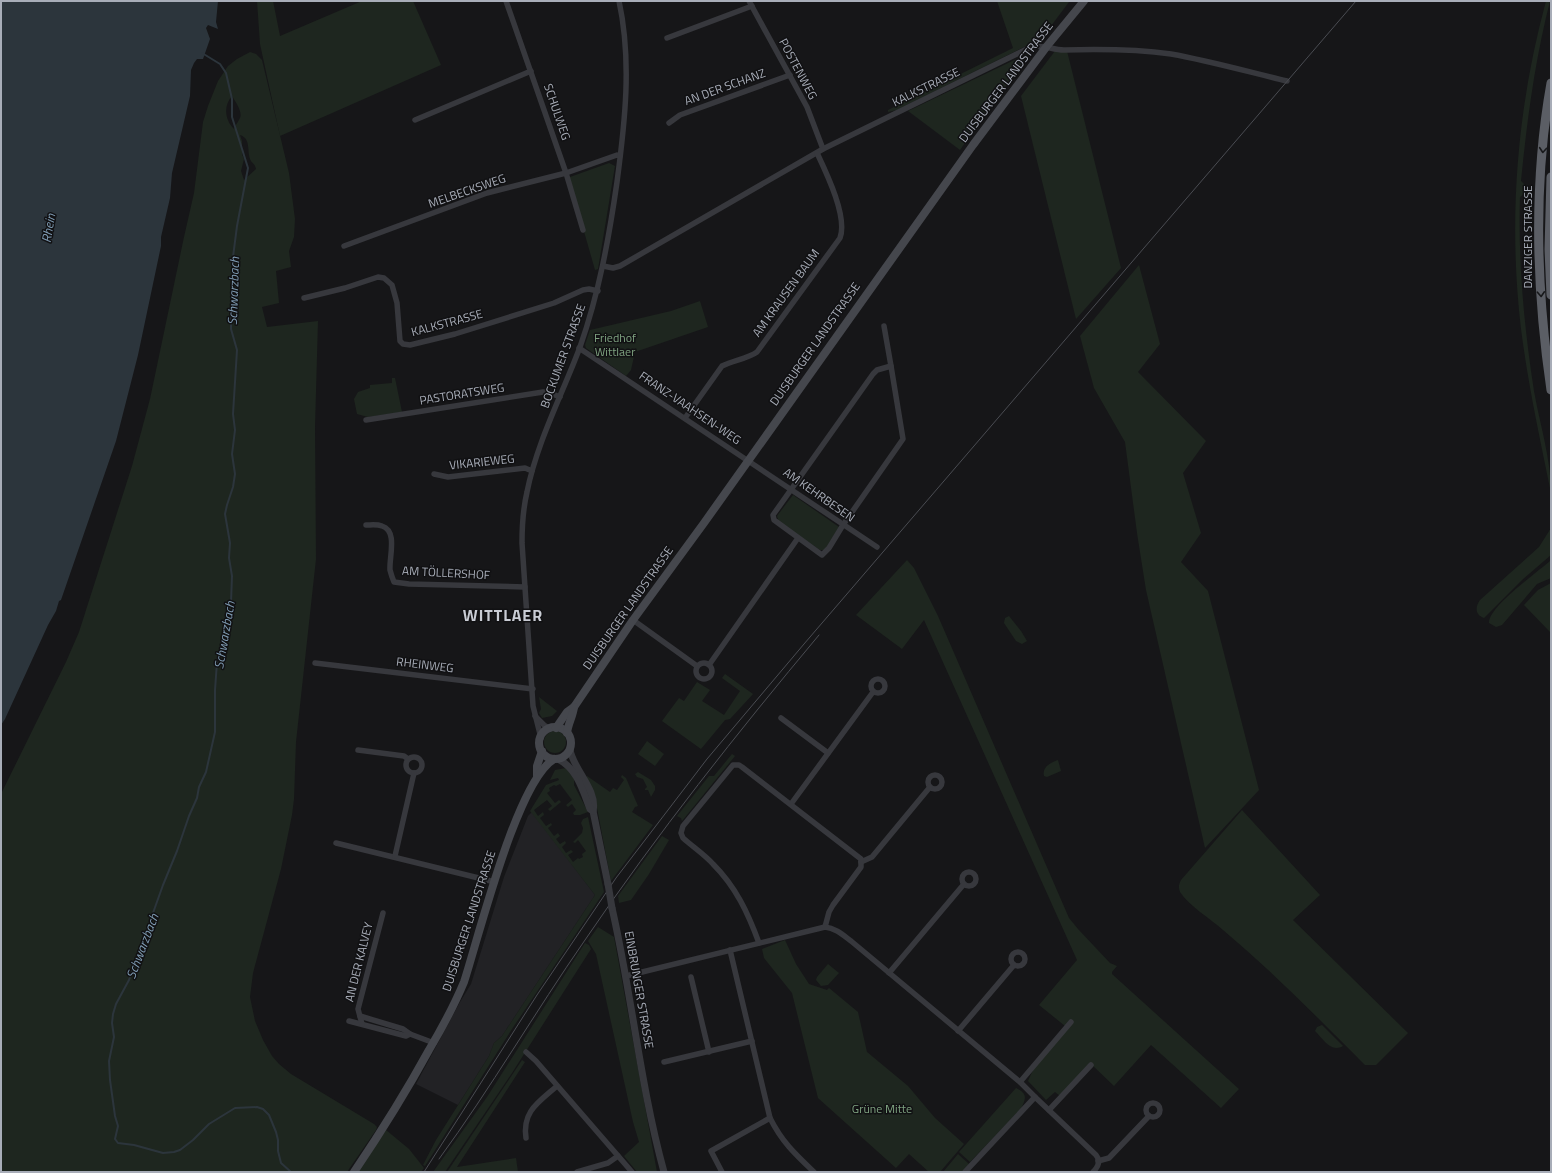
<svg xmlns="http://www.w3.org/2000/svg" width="1552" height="1173" font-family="'Titillium Web',sans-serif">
  <rect width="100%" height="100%" fill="#161618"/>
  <polygon fill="#222225" points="532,812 595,895 502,1036 494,1043 489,1056 458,1105 416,1084 460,1002 471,984 504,877 528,816"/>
  <g fill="#1e261f" fill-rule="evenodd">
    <polygon points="257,1 273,1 280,36 362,1 413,1 441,65 280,136 260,44"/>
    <polygon points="997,1 1069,1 1069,2 1042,38 897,110 888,112 888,110 1013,48"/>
    <path d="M1546 1H1550C1535 60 1527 120 1521 181L1525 185V193L1520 197C1518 262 1524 326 1534 391 1540 425 1551 459 1551 493 1540 439 1528 384 1521 329 1508 220 1517 107 1546 1Z"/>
    <polygon points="1055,51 1067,51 1121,268 1076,319 1021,96"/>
    <path d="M250 52 256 54 262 60 289 173 295 219 294 237 289 251 291 267 276 271 279 303 262 307 267 327 318 321 315 427 316 559 296 742 294 799 292 815 281 869 253 973 250 997 255 1021 263 1040 272 1056 279 1064 291 1074 374 1124 377 1127 376 1130 347 1172H1V794L66 662 79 632 132 466 150 399 184 237 194 193 203 122 208 106 218 81 228 66 237 59ZM232 96C235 101 243 112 240 118 238 122 236 124 234 129 225 120 223 106 232 96ZM240 135C252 139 246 152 251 161 253 164 255 164 256 169L244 180 241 171 244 159 242 154V141Z"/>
    <polygon points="1027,54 1030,56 1014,75 960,150 908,111"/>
    <polygon points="609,163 615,166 598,269 595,270 569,179 570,177"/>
    <polygon points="1139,265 1160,344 1138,372 1206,441 1183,473 1201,533 1181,562 1208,591 1259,790 1205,848 1146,590 1137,533 1125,442 1094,388 1080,336"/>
    <polygon points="700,301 708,327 635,352 631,370 626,376 586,348 585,345 590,330 671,311"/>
    <polygon points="392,378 395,378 402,412 368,417 357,414 354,399 358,392 370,388 370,385 392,383"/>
    <polygon points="793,495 839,527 825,550 820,550 779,522 777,516"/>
    <path d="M1551 528V555L1522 580 1484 618C1475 615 1475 607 1480 600L1539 547Z"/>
    <polygon points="907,560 914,568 938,616 1069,918 1078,929 1110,963 1117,966 1112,972 1112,974 1239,1089 1221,1108 1151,1045 1114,1086 1092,1065 1060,1096 1055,1092 1046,1100 1028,1081 1033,1070 1065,1026 1039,1005 1077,960 924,620 902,649 856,615"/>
    <path d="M1551 560V578L1537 584 1502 625 1496 627 1489 623C1488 607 1538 572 1551 560Z"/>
    <polygon points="1551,583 1551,633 1524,605 1538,590"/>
    <polygon points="1009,616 1021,631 1027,641 1022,644 1016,641 1004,623 1005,618"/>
    <polygon points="725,674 753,694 730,719 725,720 701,749 662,721 679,698 684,701 697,682 710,690 702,701 724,715 740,691 722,678"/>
    <polygon points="539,697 557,711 552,716 542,718 539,713 541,709"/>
    <circle cx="555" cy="742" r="11"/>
    <polygon points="647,741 664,754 655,766 638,754"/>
    <polygon points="732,754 735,756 682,821 681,818 677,816 709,776 714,776"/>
    <path d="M1058 760 1061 771 1047 777 1044 776C1042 767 1050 763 1058 760Z"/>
    <polygon points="566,768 574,779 574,785 588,812 580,815 574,815 573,813 576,810 572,804 568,807 566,805 572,800 560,784 556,786 554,785 549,788 550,791 547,793 555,803 559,800 561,802 550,811 548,809 552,806 547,800 534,810 538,816 543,812 544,815 540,818 546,826 551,823 552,825 548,828 554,836 558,833 560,836 556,839 560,844 565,841 566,843 562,847 566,853 571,850 573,852 568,855 573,862 578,858 579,859 583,857 582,854 586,851 578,840 575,843 573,842 582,833 583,828 581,823 583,819 588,817 604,892 512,1029 425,1166 423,1165 436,1140 489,1056 494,1043 502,1036 595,895 530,811 546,785 559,780 558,778 550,780 555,770"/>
    <polygon points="638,772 651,780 655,786 655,790 651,797 648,790 645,790 645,789 647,787 643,779 637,777 635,774"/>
    <polygon points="622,775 626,778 638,806 635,807 632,812 653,825 611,881 597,808 586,778 587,776 610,792 613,788 617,790 624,780 621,777"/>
    <path d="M1242 810 1320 895 1293 920 1408 1033 1376 1065H1365C1319 1019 1273 972 1223 930 1211 919 1189 906 1180 892 1178 887 1179 884 1181 880Z"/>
    <polygon points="662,836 669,840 649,874 631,900 619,903 618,896"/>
    <polygon points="598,927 614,937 657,1172 637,1172 624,1156 639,1142 633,1122 596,954 588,941"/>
    <polygon points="785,940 796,964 809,984 827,990 829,988 858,1012 867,1052 908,1086 935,1118 964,1144 940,1172 929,1172 909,1154 896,1168 818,1098 792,993 764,958 762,949"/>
    <polygon points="585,943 589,945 591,949 512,1073 445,1172 433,1172 487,1097"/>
    <polygon points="828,964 839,973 828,985 821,986 816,980 817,977"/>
    <path d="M1322 1025 1343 1046C1331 1053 1324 1040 1315 1031L1317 1027Z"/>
    <polygon points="522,1060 525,1062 457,1167 516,1158 518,1172 447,1172"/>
    <path d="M1016 1088C1028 1094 1026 1098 1021 1109L970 1162 959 1152Z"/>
    <polygon points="386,1130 409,1149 424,1168 421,1172 357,1172"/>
    <polygon points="958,1154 969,1164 962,1172 943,1172"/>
  </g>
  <polygon fill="#2c353c" points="1,1 218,1 216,22 218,29 208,25 206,28 210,39 203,59 197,59 194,63 191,70 190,96 172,173 170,198 161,237 161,246 138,355 116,441 61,600 59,601 56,611 48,625 5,719 1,725"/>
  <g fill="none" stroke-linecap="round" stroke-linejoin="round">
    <polyline stroke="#2c353c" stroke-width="2" points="202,53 220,64 226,73 232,99 232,117 248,168 237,226 233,257 236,287 231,308 231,329 237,350 233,414 235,430 232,454 235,474 233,487 227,505 225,514 230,543 229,558 232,576 231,602 224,628 221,646 217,662 215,690 215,732 206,772 199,787 197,798 189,816 177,851 163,885 129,980 116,1004 113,1014 112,1023 114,1037 109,1061 110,1080 115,1116 118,1126 115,1139 118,1143 134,1145 163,1153 174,1152 180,1150 193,1140 209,1124 235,1108 257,1107 263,1109 269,1115 276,1132 278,1140 278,1151 281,1163 291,1172"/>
    <g stroke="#37383d" stroke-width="5.5">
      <polyline points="506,1 566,173 583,230"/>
      <polyline points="749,1 807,107 823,149"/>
      <polyline points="667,38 752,6"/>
      <polyline points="415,120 531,71"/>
      <polyline points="669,123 680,115 790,75"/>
      <polyline points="344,246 487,193 566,173 617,155 620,156"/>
      <path d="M603 266 613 268 620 266 823 149 1031 47C1043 44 1052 50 1064 50 1099 49 1135 49 1171 54 1210 61 1249 72 1287 81"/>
      <polyline points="304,298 345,288 378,277 384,278 392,285 397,303 400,341 403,344 410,345 455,334 554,303 583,290 589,289 598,291"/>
      <polyline points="884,326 891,366"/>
      <polyline points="579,348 877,547"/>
      <polygon points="891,366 903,439 843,525 829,548 822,555 774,520 773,515 873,374 877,370"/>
      <path d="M685 418 722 366C734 360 747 359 757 352L840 238C848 217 826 172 817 153"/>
      <polyline points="366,420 543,392 550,393 560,397"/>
      <polyline points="434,474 448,477 525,468 532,471"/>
      <path d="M366 525C371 525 377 524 382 526 398 531 389 557 390 570 391 574 392 577 394 582L409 584 525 587"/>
      <polyline points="633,620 697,666"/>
      <polyline points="315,663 533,689"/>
      <circle cx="704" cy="671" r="8"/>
      <polyline points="709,665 798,538"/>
      <circle cx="878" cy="686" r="7"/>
      <polyline points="535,716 544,725 550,729"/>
      <polyline points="781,718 828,753"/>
      <path d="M541 738 533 706 522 543C522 526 523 509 527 492 537 442 562 395 580 347 599 293 609 238 617 182 625 122 632 61 619 1"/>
      <polyline points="358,750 404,756 408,759"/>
      <circle cx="414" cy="765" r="8"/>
      <circle cx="935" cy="782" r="7"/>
      <polyline points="791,804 873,692"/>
      <polyline points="336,843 495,882"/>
      <polyline points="395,856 414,773"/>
      <polyline points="861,862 872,857 930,787"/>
      <circle cx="969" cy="879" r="7"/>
      <path d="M759 943C748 913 736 887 713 864 704 854 693 847 683 838L681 833 683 826 733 765H739L742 767 861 859V867L833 905 829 912 825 927"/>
      <path d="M730 950 770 1118C782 1142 795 1154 814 1172"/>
      <circle cx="1018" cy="959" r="7"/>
      <polyline points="889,973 964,884"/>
      <path d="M626 976 825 927C835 928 843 935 851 941L1020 1082 1035 1097"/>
      <polyline points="691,977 709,1052"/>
      <polyline points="360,1016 403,1029 410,1034"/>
      <polyline points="349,1021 406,1036 410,1034 434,1043"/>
      <polyline points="362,1024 358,1009 383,913"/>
      <polyline points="958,1031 1014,965"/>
      <polyline points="526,1052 536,1061 632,1172"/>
      <polyline points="664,1062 752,1041"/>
      <polyline points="1020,1082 1071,1022"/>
      <circle cx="1153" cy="1110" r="7"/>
      <polyline points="1049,1110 1091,1065"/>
      <path d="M526 1138C522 1111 539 1102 557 1086"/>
      <polyline points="1098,1161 1109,1158 1149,1116"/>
      <polyline points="577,1172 608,1163 618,1156"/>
      <polyline points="722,1172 711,1151 770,1118"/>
      <path d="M965 1172 1035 1097 1096 1155C1101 1161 1098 1167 1093 1172"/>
    </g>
    <g stroke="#37383d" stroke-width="7">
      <path d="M570 749C572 768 598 790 593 811L608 884"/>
      <path d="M558 759C577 768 583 791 590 809L593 811"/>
      <path d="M612 908C632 995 640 1085 664 1172"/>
    </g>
    <g stroke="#45474d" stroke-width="8">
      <circle cx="555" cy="743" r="16"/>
      <polyline points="556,728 567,712 574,707 633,620 704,523 973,145 1047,46 1084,1"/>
      <path d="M567 733C568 724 573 716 574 707"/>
      <polyline points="537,776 537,766 542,751"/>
      <path d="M354 1172C381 1132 406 1092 429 1050 442 1028 454 1006 464 982 479 936 517 781 554 759"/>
    </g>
    <g stroke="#5b5e65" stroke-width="9">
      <path d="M1551 83C1533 184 1536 288 1551 390"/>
      <polyline points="1551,177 1549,249 1551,295"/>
    </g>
    <g stroke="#4a4c52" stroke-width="1">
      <path d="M439 1159C491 1088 535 1012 585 940 657 834 737 733 819 635"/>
      <polyline points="424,1172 537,995 616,878 707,759 804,644 1356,1"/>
    </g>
    <polyline stroke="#37383d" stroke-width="7" points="608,884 612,908"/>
  </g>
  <defs><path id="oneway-chevron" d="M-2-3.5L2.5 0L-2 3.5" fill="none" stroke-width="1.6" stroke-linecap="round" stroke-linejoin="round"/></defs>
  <g stroke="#18191b">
    <use href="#oneway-chevron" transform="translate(1543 150) rotate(95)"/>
    <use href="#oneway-chevron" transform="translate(1541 294) rotate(87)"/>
  </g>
  <g text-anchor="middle" stroke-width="3" stroke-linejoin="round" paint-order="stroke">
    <g font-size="12" fill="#a8adb8" stroke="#111113">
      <text transform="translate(798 69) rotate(62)" y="4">POSTENWEG</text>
      <text transform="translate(1006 82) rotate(-53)" y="4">DUISBURGER LANDSTRASSE</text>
      <text transform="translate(725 87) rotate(-20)" y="4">AN DER SCHANZ</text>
      <text transform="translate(926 87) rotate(-26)" y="4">KALKSTRASSE</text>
      <text transform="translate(557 112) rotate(71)" y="4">SCHULWEG</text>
      <text transform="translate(467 191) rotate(-19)" y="4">MELBECKSWEG</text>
      <text transform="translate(1528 237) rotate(-90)" y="4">DANZIGER STRASSE</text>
      <text transform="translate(786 293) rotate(-54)" y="4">AM KRAUSEN BAUM</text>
      <text transform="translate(447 323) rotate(-15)" y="4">KALKSTRASSE</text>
      <text transform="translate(815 344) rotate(-55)" y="4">DUISBURGER LANDSTRASSE</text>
      <text transform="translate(563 356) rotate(-70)" y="4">BOCKUMER STRASSE</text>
      <text transform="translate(462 394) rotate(-9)" y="4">PASTORATSWEG</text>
      <text transform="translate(690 408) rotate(34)" y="4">FRANZ-VAAHSEN-WEG</text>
      <text transform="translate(482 462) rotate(-6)" y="4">VIKARIEWEG</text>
      <text transform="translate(819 495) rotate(35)" y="4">AM KEHRBESEN</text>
      <text transform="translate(446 573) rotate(3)" y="4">AM TÖLLERSHOF</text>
      <text transform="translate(628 608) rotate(-55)" y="4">DUISBURGER LANDSTRASSE</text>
      <text transform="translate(425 665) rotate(7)" y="4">RHEINWEG</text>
      <text transform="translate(469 921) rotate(-72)" y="4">DUISBURGER LANDSTRASSE</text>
      <text transform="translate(359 962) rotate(-76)" y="4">AN DER KALVEY</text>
      <text transform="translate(639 990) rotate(80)" y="4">EINBRUNGER STRASSE</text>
    </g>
    <g font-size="12" fill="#7fa381" stroke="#111113">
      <text x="615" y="342">Friedhof<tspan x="615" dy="14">Wittlaer</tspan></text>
      <text x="882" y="1113">Grüne Mitte</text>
    </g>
    <g font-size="13" font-style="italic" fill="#7f9bb3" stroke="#111113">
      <text transform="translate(48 228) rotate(-80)" y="5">Rhein</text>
      <text transform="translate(233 291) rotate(-88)" y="5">Schwarzbach</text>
      <text transform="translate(224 635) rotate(-80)" y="5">Schwarzbach</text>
      <text transform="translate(142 946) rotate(-69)" y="5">Schwarzbach</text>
    </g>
    <g font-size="16" font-weight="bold" letter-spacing="1" fill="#c9ccd4" stroke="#111113">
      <text x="503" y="621">WITTLAER</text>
    </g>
  </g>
  <rect width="1552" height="1173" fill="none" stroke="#a8adb8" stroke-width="4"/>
</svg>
